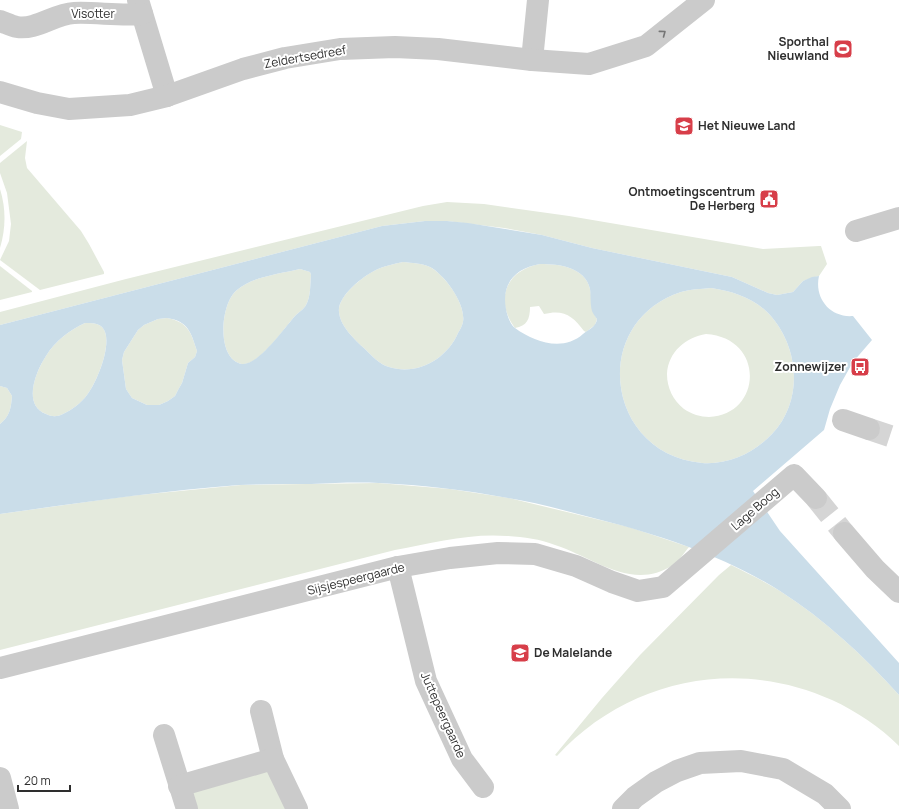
<svg xmlns="http://www.w3.org/2000/svg" width="899" height="809" font-family="Manrope,sans-serif">
  <rect width="100%" height="100%" fill="#fff"/>
  <g fill="#e4eadd" fill-rule="evenodd">
    <polygon points="0,125 22,132 21,139 0,156"/>
    <polygon points="27,141 25,158 27,168 81,231 89,244 104,272 104,274 40,290 0,260 9,241 11,224 7,193 0,173 0,163"/>
    <path d="M0 189C6 208 6 228 0 248Z"/>
    <polygon points="447,202 484,204 569,216 763,249 819,246 821,246 827,264 819,276 815,277 803,281 793,292 777,295 768,293 732,277 592,248 542,235 504,228 447,221 425,221 382,226 0,325 0,312 126,279 423,206"/>
    <path d="M403 262C412 263 422 263 430 267 445 275 466 304 463 322 462 326 460 330 458 333 447 359 417 376 389 367 379 364 372 356 365 349 355 340 340 326 339 312 337 297 362 277 374 271 383 266 394 264 403 262Z"/>
    <path d="M540 264C559 264 585 267 590 289 593 303 589 306 597 319L595 325 586 332 584 331C573 316 564 309 544 314L539 306 530 307C530 319 527 326 515 328 494 300 506 270 540 264Z"/>
    <polygon points="0,266 32,291 32,292 0,300"/>
    <path d="M300 269 310 272 311 275C310 284 311 296 306 305 304 309 299 312 295 316 285 327 259 366 242 364 216 360 220 303 237 290 254 276 280 274 300 269Z"/>
    <path d="M711 288C731 291 751 297 766 311 799 343 805 399 772 434 754 453 729 465 702 463 605 454 589 322 681 292 691 289 701 289 711 288ZM706 334C766 338 762 415 709 417 701 417 691 414 684 409 673 400 667 388 667 374 668 352 686 337 706 334Z"/>
    <path d="M167 318C188 322 191 332 197 351L195 357 188 363 182 383 178 390 175 396 168 401 159 405H147L132 398 126 389 122 360 124 352 138 330 144 325 158 319Z"/>
    <path d="M85 323C91 323 98 323 102 327 115 340 96 384 87 395 81 403 72 410 63 414 57 417 52 417 46 414 22 405 36 371 46 356 55 341 70 330 85 323Z"/>
    <path d="M0 386 7 388 12 396C11 408 10 416 0 424Z"/>
    <path d="M378 483 450 489 509 498 629 527 689 547C684 553 679 561 673 565 632 592 593 557 555 545 540 539 523 537 507 536 470 533 432 543 395 550L0 650V514L129 496 241 485Z"/>
    <path d="M731 565C747 573 764 581 780 591 824 619 864 656 899 695V746C880 727 856 711 832 700 737 657 628 679 557 756L555 755 602 698 640 655 719 575Z"/>
    <polygon points="265,764 288,809 195,809 188,789"/>
  </g>
  <path fill="#cadde9" fill-rule="evenodd" d="M425 221H447L468 223 542 235 592 248 732 277 768 293 777 295 793 292 803 281 812 277 819 276C814 298 830 318 853 316L872 340 853 362 840 385 830 409 824 430 753 491 780 531 899 663V695C864 656 824 619 780 591 726 557 663 536 601 520 570 512 539 503 508 498 465 490 422 485 379 483 356 482 334 483 311 484 287 484 263 484 239 485 159 491 79 503 0 514V424C10 416 11 408 12 396L7 388 0 386V325L382 226ZM403 262C412 263 422 263 430 267 445 275 466 304 463 322 462 326 460 330 458 333 447 359 417 376 389 367 379 364 372 356 365 349 355 340 340 326 339 312 337 297 362 277 374 271 383 266 394 264 403 262ZM540 264C559 264 585 267 590 289 591 296 590 304 592 311 593 314 595 316 597 319 596 327 589 329 583 334 563 352 534 342 515 328 510 324 507 315 506 309 501 283 516 268 540 264ZM300 269 310 272 311 275C310 284 311 296 306 305 304 309 299 312 295 316 285 327 258 366 242 364 216 360 220 303 237 290 254 276 280 274 300 269ZM711 288C731 291 751 297 766 311 799 343 805 399 772 434 754 453 729 465 702 463 605 454 589 322 681 292 691 289 701 289 711 288ZM167 318C188 321 191 332 197 351L195 357 188 363 182 383 178 390 175 396 168 401 159 405H147L132 398 126 389 122 360 124 352 138 330 144 325 158 319ZM85 323C91 323 98 323 102 327 115 340 96 384 87 395 81 403 72 410 63 414 57 417 52 417 46 414 22 405 36 371 46 356 55 341 70 330 85 323Z"/>
  <g fill="none" stroke-linecap="round" stroke-linejoin="round">
    <g stroke="#d5d5d5" stroke-width="22" stroke-dasharray="22 11" stroke-linecap="butt">
      <polyline points="869,429 899,439"/>
      <polyline points="816,498 844,533"/>
    </g>
    <g stroke="#cbcbcb" stroke-width="22">
      <polyline points="138,0 167,96"/>
      <path d="M0 21C6 23 11 26 17 27 37 30 54 14 74 13 96 12 119 16 142 14"/>
      <polyline points="532,60 538,0"/>
      <polyline points="0,92 37,103 69,109 130,105 167,96 243,69 285,58 340,49 395,47 438,49 532,60 589,64 646,46 704,0"/>
      <polyline points="856,231 899,218"/>
      <polyline points="843,420 869,429"/>
      <polyline points="844,533 875,569 899,592"/>
      <polyline points="398,567 426,681 462,759 483,787"/>
      <polyline points="0,668 398,567 450,558 498,553 535,554 576,566 612,582 638,591 663,587 794,475 816,498"/>
      <polyline points="261,711 273,759"/>
      <polyline points="164,735 187,809"/>
      <polyline points="0,778 8,809"/>
      <polyline points="179,786 273,759 297,809"/>
      <polyline points="623,809 635,797 656,782 677,771 700,763 741,761 783,769 825,794 840,809"/>
    </g>
  </g>
  <defs><path id="oneway-chevron" d="M-2-3.5L2.5 0L-2 3.5" fill="none" stroke-width="1.6" stroke-linecap="round" stroke-linejoin="round"/></defs>
  <use stroke="#757575" href="#oneway-chevron" transform="translate(663 33) rotate(-37)"/>
  <defs>
    <g id="stadium-square" transform="scale(1)"><rect x="-9" y="-9" width="18" height="18" rx="4" fill="#d73e49" stroke="#fff"/><path d="M0-5a6.5 5 0 1 0 0 10a6.5 5 0 1 0 0-10ZM-3.5-1.8h7v3.6h-7Z" fill="#fff"/></g>
    <g id="school-square" transform="scale(1)"><rect x="-9" y="-9" width="18" height="18" rx="4" fill="#d73e49" stroke="#fff"/><path d="M0-5L7-2L0 1L-7-2ZM-4 1L0 2.5L4 1V4Q0 6-4 4Z" fill="#fff"/></g>
    <g id="civic-square" transform="scale(1)"><rect x="-9" y="-9" width="18" height="18" rx="4" fill="#d73e49" stroke="#fff"/><path d="M-.6-6.5H3V-4.5H.6V-3L4-1V1h2V6H-6V1h2V-1L-.6-3ZM-1.2 2.5V6h2.4V2.5Z" fill="#fff"/></g>
    <g id="bus-square" transform="scale(1)"><rect x="-9" y="-9" width="18" height="18" rx="4" fill="#d73e49" stroke="#fff"/><path d="M-5-6H5V4H4V6H2V4H-2V6H-4V4H-5ZM-3.5-4V0h7V-4ZM-3.5 1.2v1.5H-2V1.2ZM2 1.2v1.5H3.5V1.2Z" fill="#fff"/></g>
  </defs>
  <g fill-rule="evenodd">
    <use href="#stadium-square" x="843" y="49"/>
    <use href="#school-square" x="684" y="126"/>
    <use href="#civic-square" x="769" y="199"/>
    <use href="#bus-square" x="860" y="367"/>
    <use href="#school-square" x="520" y="653"/>
  </g>
  <g text-anchor="middle" stroke-width="4" stroke-linejoin="round" paint-order="stroke">
    <g font-size="12" fill="#2e2e2e" stroke="#fff">
      <text x="93" y="18">Visotter</text>
      <text transform="translate(305 57) rotate(-10)" y="4">Zeldertsedreef</text>
      <text transform="translate(755 509) rotate(-41)" y="4">Lage Boog</text>
      <text transform="translate(356 579) rotate(-14)" y="4">Sijsjespeergaarde</text>
      <text transform="translate(443 715) rotate(66)" y="4">Juttepeergaarde</text>
    </g>
    <g font-size="12" font-weight="bold" fill="#2e2e2e" stroke="#fff" text-anchor="end">
      <text x="829" y="46">Sporthal<tspan x="829" dy="14">Nieuwland</tspan></text>
      <text x="698" y="130" text-anchor="start">Het Nieuwe Land</text>
      <text x="755" y="196">Ontmoetingscentrum<tspan x="755" dy="14">De Herberg</tspan></text>
      <text x="846" y="371">Zonnewijzer</text>
      <text x="534" y="657" text-anchor="start">De Malelande</text>
    </g>
  </g>
  <path d="M18 785v6h52v-6" fill="none" stroke="#2e2e2e" stroke-width="2"/>
  <text x="24" y="785" font-size="12" fill="#2e2e2e" stroke="#ffffff" stroke-width="3" paint-order="stroke">20 m</text>
</svg>
